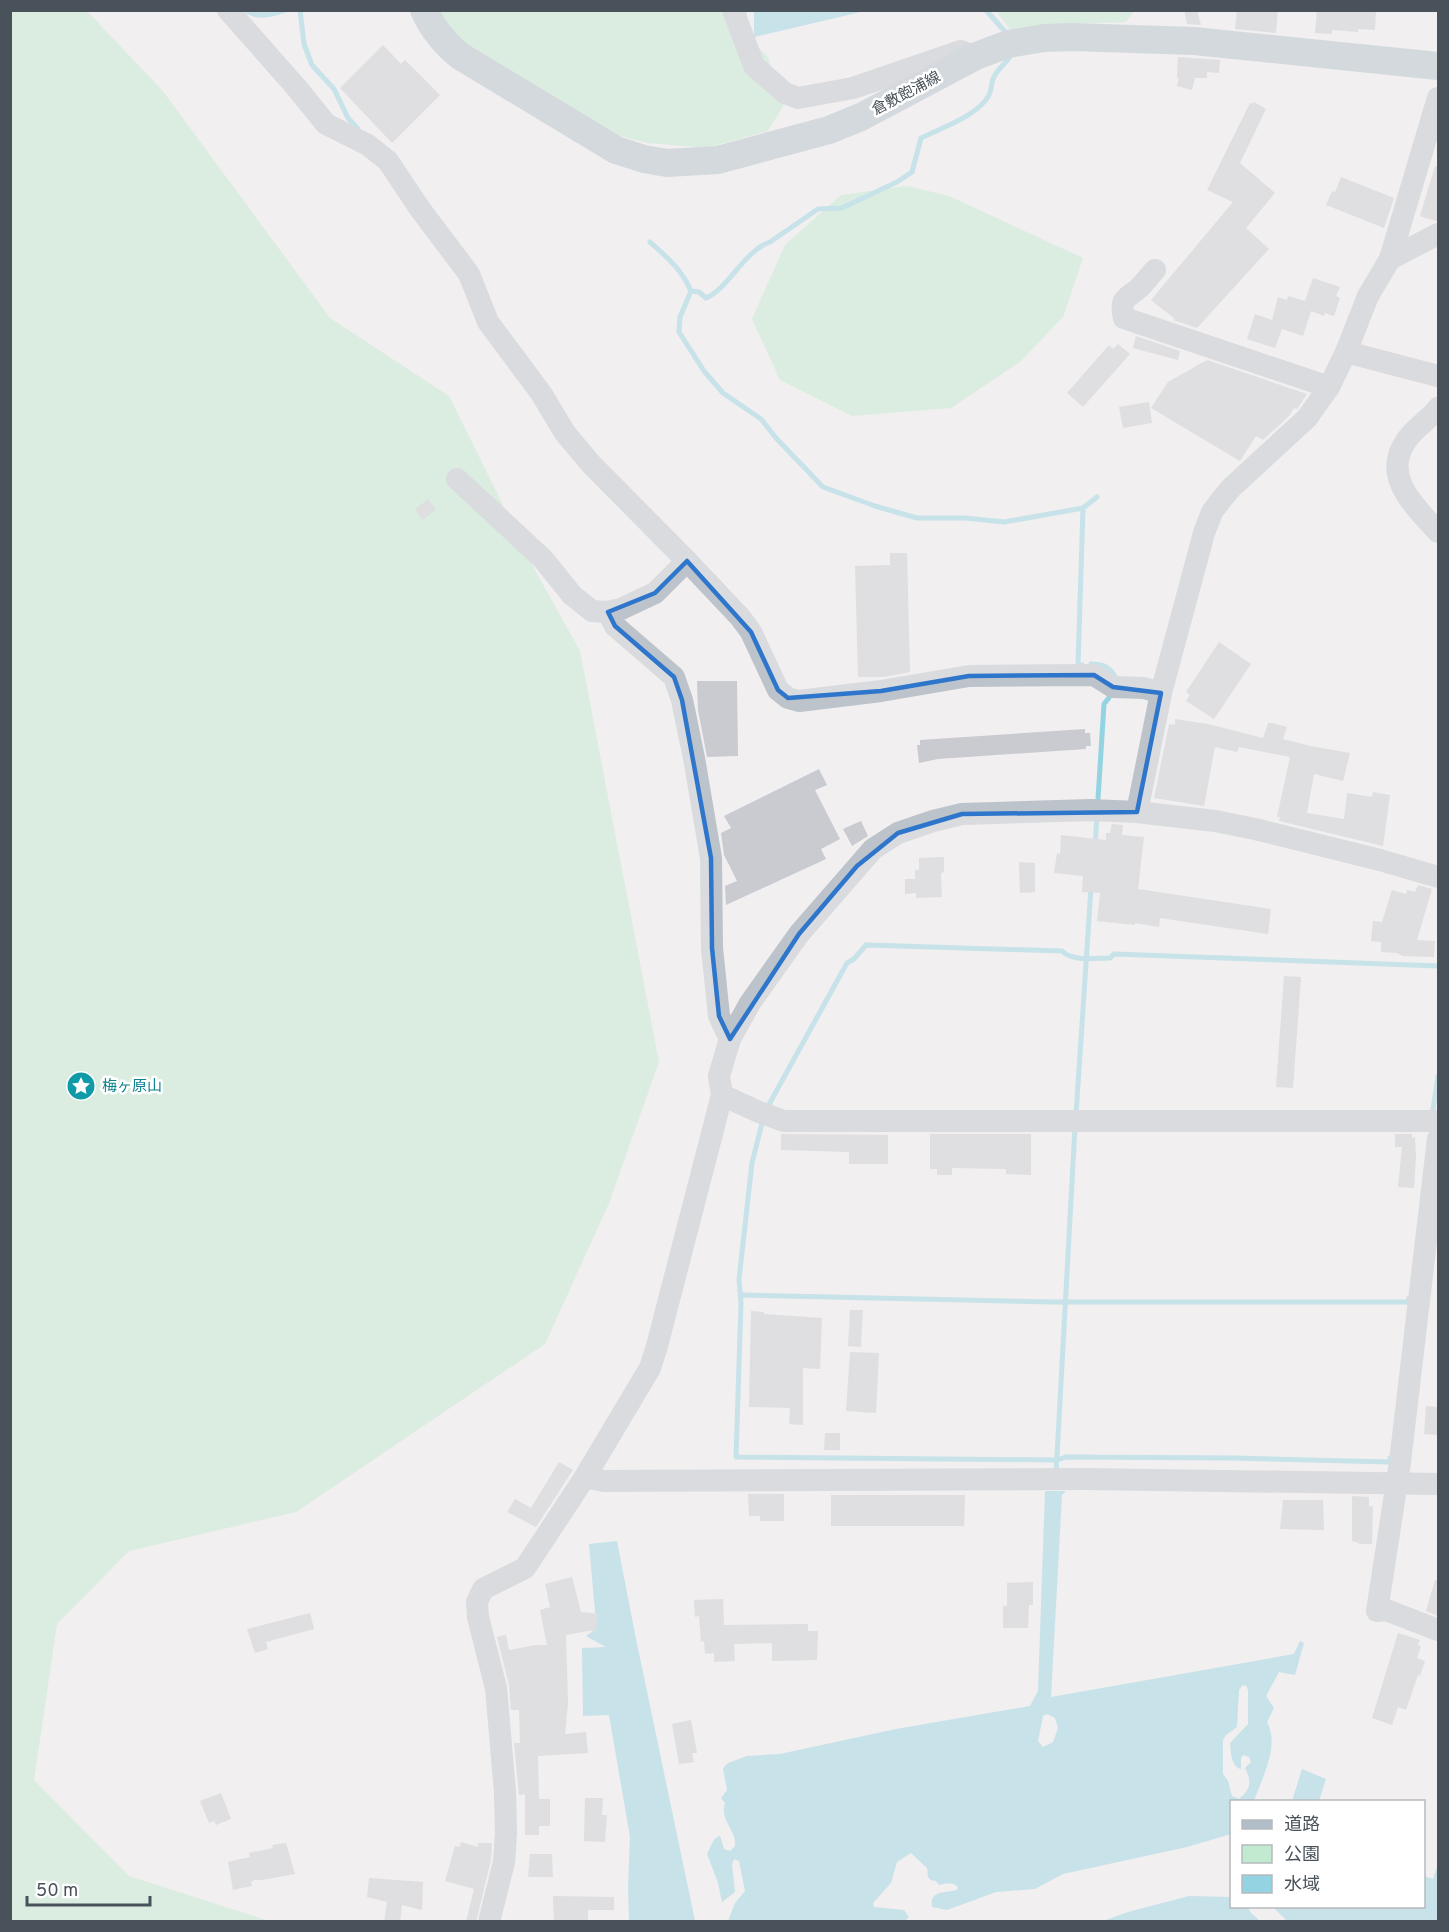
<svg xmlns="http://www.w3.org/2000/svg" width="1449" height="1932" font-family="Overpass,'Noto Sans JP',sans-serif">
  <rect width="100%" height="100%" fill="#f1efef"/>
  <g fill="#c2ead1">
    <polygon points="86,10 162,90 330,318 449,396 535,570 580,651 659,1062 609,1203 545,1344 296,1512 129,1551 57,1624 34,1780 129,1876 269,1921 11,1922 10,11"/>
    <polygon points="435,11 747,11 747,27 752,41 767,56 785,103 768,131 707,148 648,143 601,131 461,47"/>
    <polygon points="996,11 1134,11 1126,22 1049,25 1014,35"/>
    <polygon points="907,186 949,196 1083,258 1063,317 1020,362 951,408 852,416 780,380 752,319 785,245 841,195"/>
  </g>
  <g fill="#94d3e2" fill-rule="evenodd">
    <path d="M243 11H290C275 16 257 23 243 11Z"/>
    <polygon points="754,11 865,11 754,37"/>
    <path d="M1045 1491H1066L1062 1495 1051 1697 1294 1654 1300 1641 1304 1643 1295 1675 1279 1672 1266 1696 1274 1708 1267 1722C1280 1746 1262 1778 1254 1801L1232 1802 1231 1834 1187 1847 1063 1874 1035 1889 996 1892 947 1910 932 1907C929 1890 946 1893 957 1890L958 1887C952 1881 946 1884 939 1885L936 1881 931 1880 928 1877 927 1868 911 1853 897 1862 891 1883 873 1903 874 1907 904 1910 909 1917 905 1921H728L735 1903 745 1891 739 1861 734 1859 732 1865 735 1892 722 1902 718 1883 707 1854C711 1847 713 1837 720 1836L724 1849 730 1851 735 1846C737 1830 719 1820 725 1803L721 1798 727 1790 723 1768 728 1763 747 1756 780 1754 896 1729 1030 1706 1038 1691ZM1246 1685 1248 1690V1724L1230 1743C1231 1752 1231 1767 1241 1769V1758L1243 1755 1249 1757 1251 1762 1245 1768C1252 1782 1251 1789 1239 1799L1232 1796 1228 1781 1223 1774V1740L1226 1735 1237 1727 1239 1690 1242 1686ZM1047 1714 1055 1718 1058 1728 1053 1742 1043 1747 1038 1741 1043 1716Z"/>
    <polygon points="617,1541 635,1634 695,1921 629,1921 628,1887 630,1837 609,1715 583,1716 582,1648 606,1647 586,1636 593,1631 596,1622 589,1544"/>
    <polygon points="1302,1769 1326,1779 1319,1801 1292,1801"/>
    <polygon points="1438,1864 1438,1921 1287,1921 1273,1907 1424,1906 1424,1876 1433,1879"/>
    <polygon points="1189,1896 1231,1897 1232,1906 1248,1907 1251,1913 1260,1921 1103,1921 1128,1912"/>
  </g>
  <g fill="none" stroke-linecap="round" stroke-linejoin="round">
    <g stroke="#94d3e2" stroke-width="5">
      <polyline points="300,10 304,44 312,65 334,89 348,118 358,129"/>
      <polyline points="986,10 1007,34"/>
      <path d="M650 242C667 257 682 270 691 291L680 317 679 332 704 371 723 393 761 419 776 438 823 487 875 506 917 518H965L1004 522 1083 508"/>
      <path d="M691 291 699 292 706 298C729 288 744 251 770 242L818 209 842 208 897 182 912 172 921 138C941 128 979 115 989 95 992 89 991 82 994 77 998 68 1007 63 1011 55"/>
      <path d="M1091 664C1103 664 1111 667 1116 679"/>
      <polyline points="1082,665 1078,665 1083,508 1097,497"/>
      <polyline points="1098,799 1104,704 1111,695"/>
      <polyline points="1095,846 1097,817"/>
      <path d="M767 1108 847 963 854 959 866 945 1062 951C1073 962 1095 958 1110 958L1114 954 1438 966"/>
      <polyline points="1076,1115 1091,888"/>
      <polyline points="1432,1116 1438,1076"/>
      <polyline points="763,1119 752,1163 739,1279 741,1303 736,1457 1057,1460 1066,1457 1233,1458 1390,1462 1390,1458"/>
      <polyline points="740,1295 1054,1302 1408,1302 1409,1298"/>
      <polyline points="1056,1474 1075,1127"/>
    </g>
  </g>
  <g fill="#c9cbd1">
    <polygon points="1184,10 1197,10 1201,25 1187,24"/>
    <polygon points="1237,10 1278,10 1276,33 1235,29"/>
    <polygon points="1317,10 1376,10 1375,30 1358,29 1358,32 1332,30 1332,34 1315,33"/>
    <polygon points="383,45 401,64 405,60 440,95 392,143 340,88"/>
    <polygon points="1178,57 1220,60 1219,73 1207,72 1207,78 1195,78 1192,90 1177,86 1179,78 1177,78"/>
    <polygon points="1254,102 1266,109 1240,163 1275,193 1246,228 1269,249 1197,328 1173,320 1175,319 1151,300 1233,202 1207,190 1250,103 1253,104"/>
    <polygon points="1435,166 1438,167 1438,221 1435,221 1420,216"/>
    <polygon points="1341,177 1394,198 1384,228 1326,205 1332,191 1335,192"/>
    <polygon points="1313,278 1340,287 1336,296 1340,298 1334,316 1325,313 1324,316 1311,311 1303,336 1282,329 1275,348 1247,339 1255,314 1272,320 1278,297 1287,300 1288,296 1305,301"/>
    <polygon points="1136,336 1180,351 1178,360 1133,348"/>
    <polygon points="1118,344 1130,354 1083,407 1067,393 1109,345 1113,349"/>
    <polygon points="1207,360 1307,394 1297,409 1294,408 1289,416 1263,440 1256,436 1240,461 1151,408 1168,382"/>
    <polygon points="1149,402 1152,423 1123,428 1119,407"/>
    <polygon points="428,499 436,510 422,520 415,509"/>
    <polygon points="890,553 907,553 910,672 884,677 858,677 855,566 890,565"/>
    <polygon points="1219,642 1251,664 1214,719 1186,701 1190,695 1186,692"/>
    <polygon points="697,681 737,681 738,756 707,757 698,710"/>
    <polygon points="1175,719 1208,724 1263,738 1268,723 1272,723 1287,727 1283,739 1310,746 1350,753 1343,781 1314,774 1307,813 1344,819 1347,793 1372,797 1373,792 1390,795 1383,846 1279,821 1280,817 1277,817 1290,757 1239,747 1237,752 1215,747 1204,806 1154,798 1169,724 1175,725"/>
    <polygon points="1085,729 1085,733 1090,733 1091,746 1086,746 1086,749 938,759 919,763 917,745 920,745 920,740"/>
    <polygon points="819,769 827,785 815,790 840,839 821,849 826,859 726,905 725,886 737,881 724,855 721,833 731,828 724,816"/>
    <polygon points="861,821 868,836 852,846 843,829"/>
    <polygon points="1112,824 1123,825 1122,835 1144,837 1138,889 1271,909 1268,934 1160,918 1159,927 1135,923 1135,925 1097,921 1100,893 1082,892 1083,876 1054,873 1057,853 1060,854 1061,835 1106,840 1106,833 1110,833"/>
    <polygon points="944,857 944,872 941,873 942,897 916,898 916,893 905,894 905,879 915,879 915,870 919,870 919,858"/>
    <polygon points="1019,862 1035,863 1035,892 1020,893"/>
    <polygon points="1418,885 1432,889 1417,940 1435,941 1434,957 1403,956 1397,953 1381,952 1381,942 1371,941 1373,921 1382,922 1392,890 1406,894 1407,890 1415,892"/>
    <polygon points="1284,976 1301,977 1293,1088 1276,1087"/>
    <polygon points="781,1134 888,1135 888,1164 849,1164 849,1152 781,1150"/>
    <polygon points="930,1134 1031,1134 1031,1175 1006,1174 1006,1169 952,1168 952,1175 937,1175 937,1169 930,1169"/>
    <polygon points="1395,1134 1412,1134 1412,1138 1415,1137 1416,1158 1414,1188 1398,1187 1402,1147 1395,1147"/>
    <polygon points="850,1310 863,1310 861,1347 848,1346"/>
    <polygon points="751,1311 764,1312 764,1314 822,1318 820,1369 803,1368 803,1425 789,1424 790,1408 749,1407"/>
    <polygon points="850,1352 879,1353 876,1413 846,1411"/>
    <polygon points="1426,1406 1438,1407 1438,1435 1424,1434"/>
    <polygon points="825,1433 840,1433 840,1450 824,1450"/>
    <polygon points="559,1462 573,1470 536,1527 507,1512 515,1499 531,1508"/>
    <polygon points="748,1494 784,1494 784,1521 760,1521 760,1516 749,1516"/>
    <polygon points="831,1495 965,1495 964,1526 831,1526"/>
    <polygon points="1352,1496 1369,1497 1369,1506 1373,1506 1372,1544 1359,1544 1359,1543 1352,1541"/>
    <polygon points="1283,1500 1323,1500 1324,1530 1280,1529"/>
    <polygon points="572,1577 581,1612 598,1614 596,1631 588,1631 566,1635 568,1704 565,1734 586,1732 588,1753 538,1756 539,1799 550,1799 550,1826 539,1826 539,1835 525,1835 525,1794 519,1795 514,1743 520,1743 519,1710 511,1710 509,1685 497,1637 506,1635 509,1650 536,1645 547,1645 540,1610 550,1607 545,1584"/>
    <polygon points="1435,1580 1438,1581 1438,1616 1426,1611"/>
    <polygon points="1033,1582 1033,1605 1029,1605 1028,1628 1003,1628 1003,1606 1007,1606 1007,1583"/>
    <polygon points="723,1599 724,1625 808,1624 808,1631 818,1631 817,1660 772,1661 772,1643 734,1644 735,1661 714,1662 714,1653 705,1654 704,1641 701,1642 699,1616 695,1617 694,1600"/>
    <polygon points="310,1613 314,1629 266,1642 268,1649 255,1653 247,1629"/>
    <polygon points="1398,1633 1420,1640 1418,1645 1421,1646 1417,1658 1425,1661 1420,1676 1418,1675 1406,1710 1398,1707 1392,1725 1372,1718"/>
    <polygon points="691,1720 697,1753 692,1753 694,1762 679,1764 672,1724"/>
    <polygon points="221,1793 231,1819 216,1825 214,1821 209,1823 200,1801"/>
    <polygon points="585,1798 603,1798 602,1815 607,1815 605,1842 584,1841"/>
    <polygon points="461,1842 478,1847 478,1843 492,1843 491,1860 476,1922 466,1922 474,1889 445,1881 455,1846 460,1847"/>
    <polygon points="286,1843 295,1874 262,1880 254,1880 251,1882 252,1886 233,1890 228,1862 250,1857 249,1853 273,1848 272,1845"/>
    <polygon points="530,1854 552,1854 553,1877 528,1877"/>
    <polygon points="369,1878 423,1882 422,1910 402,1905 400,1922 384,1922 387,1902 367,1897"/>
    <polygon points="553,1896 614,1897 614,1910 588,1910 588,1922 554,1922"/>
  </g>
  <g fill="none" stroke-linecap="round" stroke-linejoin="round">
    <g stroke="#bcc3ca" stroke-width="22">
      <polyline points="228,10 296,87 326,124 368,145 388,161 420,209 469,274 488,322 541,393 565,433 591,464 687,561 740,617 751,632 778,690 788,698 799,701 881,691 969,676 1094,675 1113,687 1144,688 1161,693"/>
      <polyline points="733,10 754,66 785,93 798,98 853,88 961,51 972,55"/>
      <polyline points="1390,259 1438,234"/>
      <path d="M1155 270C1150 275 1146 281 1141 286 1127 300 1119 296 1124 318L1329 387"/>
      <polyline points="1346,352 1438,376"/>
      <path d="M1438 408C1429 420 1414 428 1406 441 1381 477 1416 507 1438 532"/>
      <polyline points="457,479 543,559 572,595 592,611 608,612 621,609 655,593 687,561"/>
      <polyline points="608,612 615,626 674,677 682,700 694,758 711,858 712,948 719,1016 730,1039"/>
      <polyline points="1137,812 1161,693 1204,533 1212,512 1221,500 1231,488 1307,418 1329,387 1346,352 1368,296 1390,259 1438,98"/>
      <polyline points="722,1095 759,1112 784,1121 1438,1121"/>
      <polyline points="1438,1139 1400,1462 1377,1611 1386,1610 1438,1630"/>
      <polyline points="585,1477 604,1481 1085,1479 1438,1484"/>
      <polyline points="489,1922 504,1862 506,1833 505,1792 496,1688 478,1617 477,1602 483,1589 525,1568 585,1477 650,1368 657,1346 722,1095 719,1076 730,1039 750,1003 799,934 873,849 898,833 933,821 962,814 1091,810 1137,812 1215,821 1255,829 1380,860 1438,877"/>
    </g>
    <path stroke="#b1beca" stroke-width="28" d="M424 10C433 30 444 43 460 56L616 150 644 159 667 163 718 160 829 130 861 117 976 56 1008 44 1044 38 1072 37 1194 41 1438 66"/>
  </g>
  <path d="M0 0H1449V1932H0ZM687 561 751 632 778 690 788 698 881 691 969 676 1094 675 1113 687 1161 693 1137 812 962 814 898 833 857 866 799 934 730 1039 719 1016 712 948 711 858 682 700 674 677 615 626 608 612 655 593Z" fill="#f1efef" fill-opacity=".55" fill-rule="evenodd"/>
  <path fill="none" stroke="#2e76cc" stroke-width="4.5" stroke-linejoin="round" d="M687 561 751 632 778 690 788 698 881 691 969 676 1094 675 1113 687 1161 693 1137 812 962 814 898 833 857 866 799 934 730 1039 719 1016 712 948 711 858 682 700 674 677 615 626 608 612 655 593Z"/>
  <defs>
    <g id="sight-disc" transform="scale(1.5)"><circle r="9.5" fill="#0f9aa8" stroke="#fff"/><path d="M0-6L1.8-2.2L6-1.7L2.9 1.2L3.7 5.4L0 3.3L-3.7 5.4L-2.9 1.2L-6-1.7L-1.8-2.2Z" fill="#fff"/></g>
  </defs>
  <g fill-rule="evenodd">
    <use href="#sight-disc" x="81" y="1086"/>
  </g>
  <g text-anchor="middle" stroke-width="5" stroke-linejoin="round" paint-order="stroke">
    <g font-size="15" fill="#49525a" stroke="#fff">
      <text transform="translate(906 93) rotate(-28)" y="5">倉敷飽浦線</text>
    </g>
    <g font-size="15" fill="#0d838f" stroke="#fff" text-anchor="start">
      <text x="102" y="1091">梅ヶ原山</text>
    </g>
  </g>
  <rect width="1449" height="1932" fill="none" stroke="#49525a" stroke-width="24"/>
  <rect x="1230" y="1800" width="195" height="108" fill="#ffffff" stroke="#b6babd" stroke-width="1.5"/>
  <rect x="1242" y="1820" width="30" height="9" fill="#b1beca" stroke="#b6babd" stroke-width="1.5"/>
  <text x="1284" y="1830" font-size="18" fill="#49525a">道路</text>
  <rect x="1242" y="1845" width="30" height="18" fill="#c2ead1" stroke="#b6babd" stroke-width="1.5"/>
  <text x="1284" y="1860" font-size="18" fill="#49525a">公園</text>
  <rect x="1242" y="1875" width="30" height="18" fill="#94d3e2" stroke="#b6babd" stroke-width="1.5"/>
  <text x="1284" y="1890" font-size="18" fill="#49525a">水域</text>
  <path d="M27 1896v9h123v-9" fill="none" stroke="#49525a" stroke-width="3"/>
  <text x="36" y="1896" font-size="18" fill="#49525a" stroke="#ffffff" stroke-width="4.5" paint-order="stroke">50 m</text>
</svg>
